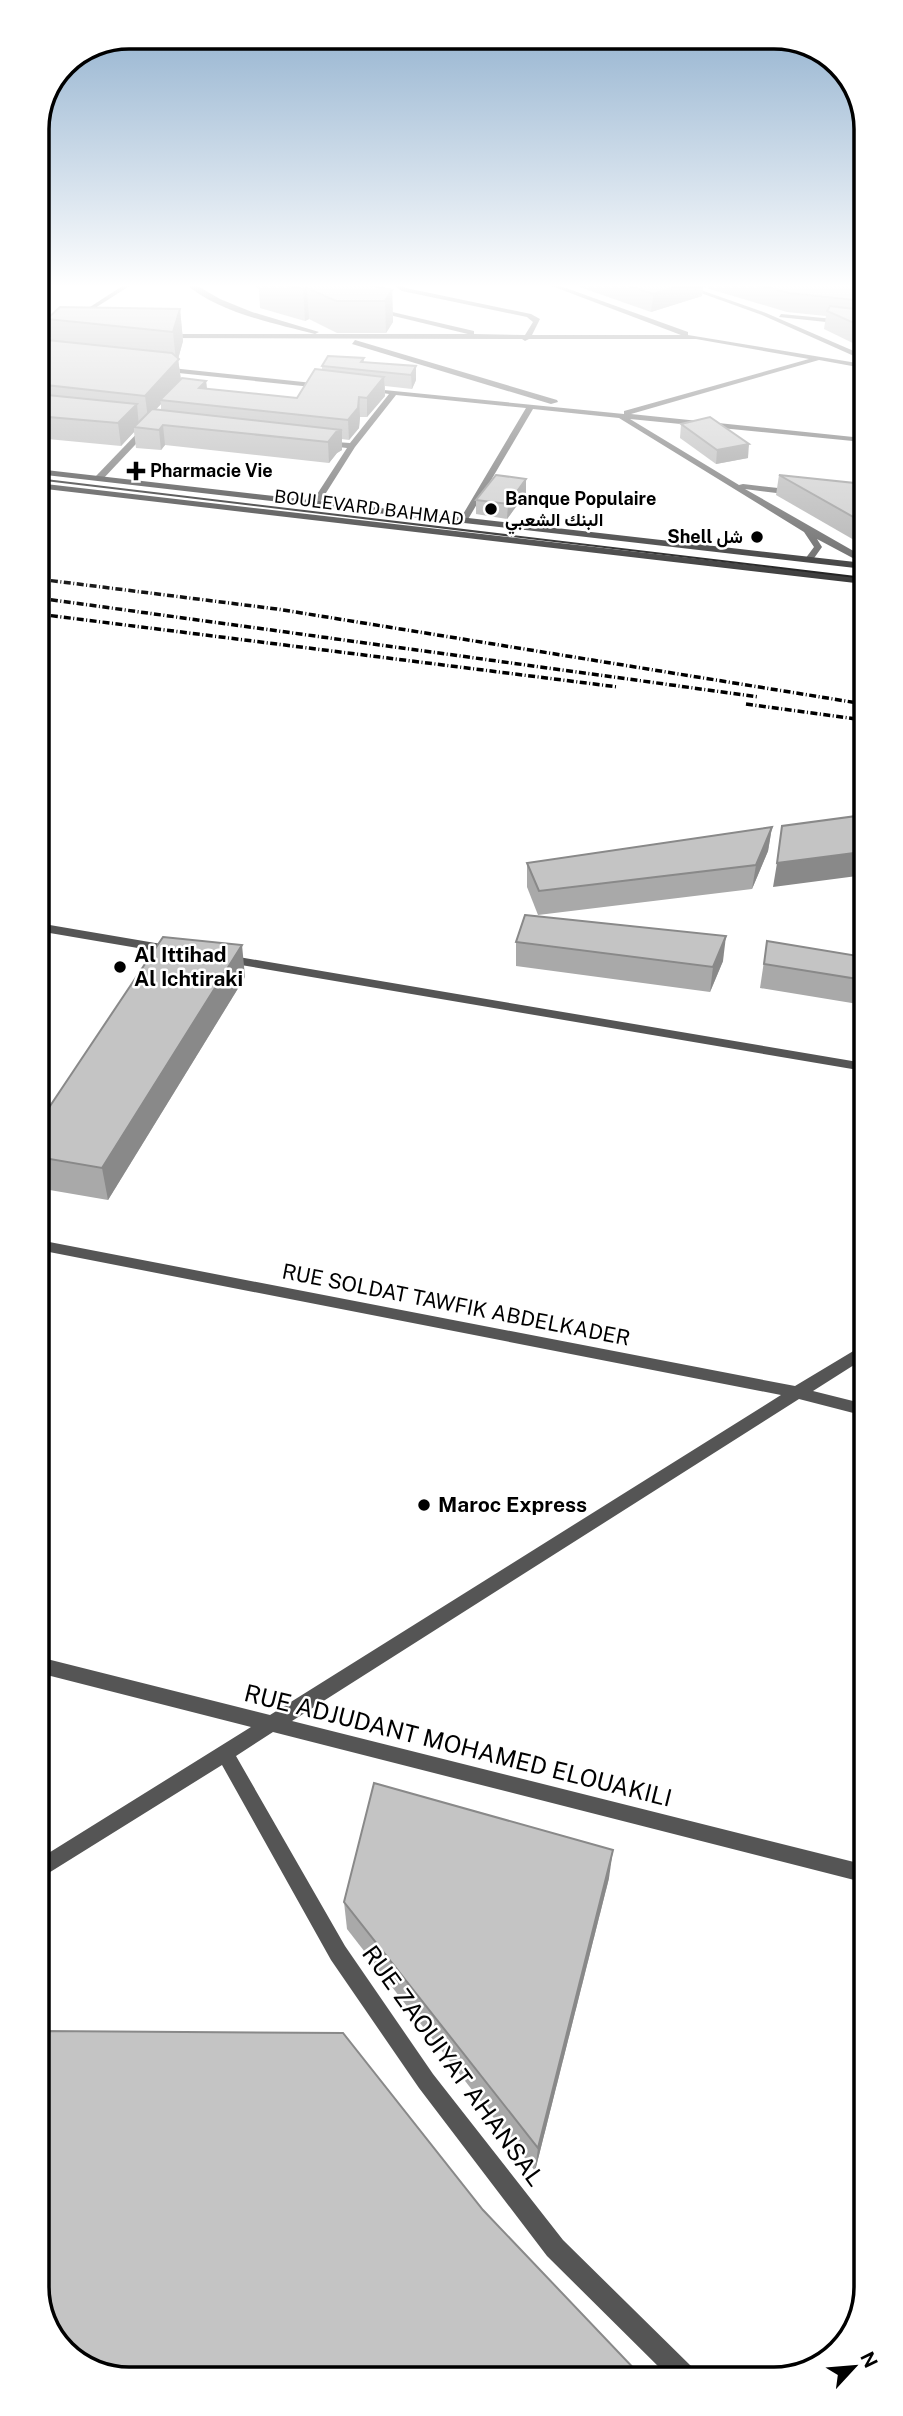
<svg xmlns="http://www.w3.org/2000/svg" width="903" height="2416" font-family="'Public Sans',Vazirmatn,sans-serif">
  <rect width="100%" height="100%" fill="#fff"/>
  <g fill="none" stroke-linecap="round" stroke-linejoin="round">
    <g fill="#555" fill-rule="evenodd">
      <polygon points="127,283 134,283 78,319 73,318"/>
      <path d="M185 283H192L220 299 252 312 319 332 315 334C275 324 214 311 185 283Z"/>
      <polygon points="390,283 397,283 406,288 531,314 540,319 532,335 681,335 544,283 552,283 688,332 688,335 863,364 863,368 819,360 631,414 863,438 863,442 630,419 739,485 743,484 796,490 797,492 793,495 745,489 864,557 864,564 817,539 822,547 812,561 806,561 805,559 814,547 804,532 619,418 533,409 467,521 463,524 459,521 526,408 396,395 355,447 319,504 312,502 347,448 321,445 321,441 350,443 389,394 363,390 364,388 624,414 624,411 809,359 696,339 529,339 525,341 522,339 165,338 161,336 165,334 468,334 373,311 375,308 474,331 474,334 525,335 533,322 527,317 402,291"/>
      <polygon points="673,283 681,283 766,313 863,355 863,360 762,315"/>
      <polygon points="781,314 845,320 849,322 845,324 779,317"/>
      <polygon points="37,333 67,333 71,335 67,337 37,337"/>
      <polygon points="355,340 557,400 558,402 551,404 352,344"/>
      <polygon points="162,367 322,384 326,386 322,388 159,371 158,369"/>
      <polygon points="145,425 152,427 102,480 96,480 96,476"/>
      <polygon points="39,1240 795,1386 865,1344 865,1358 813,1391 865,1404 865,1416 799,1399 292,1721 866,1865 866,1883 273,1732 236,1756 345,1946 433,2074 563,2240 693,2368 696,2376 669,2377 547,2256 419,2088 331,1960 222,1765 39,1879 39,1859 251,1727 39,1673 39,1657 270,1715 781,1395 39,1250"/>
    </g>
    <g fill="#555" fill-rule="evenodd">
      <polygon points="38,923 173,946 179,950 173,954 38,931"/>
      <polygon points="227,955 864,1063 864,1071 223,962 221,959 223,956"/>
    </g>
    <g fill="#222" fill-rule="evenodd">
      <polygon points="37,469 864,563 864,569 37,474"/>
      <polygon points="37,483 864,578 864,584 37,488"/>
    </g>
    <polyline stroke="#000" stroke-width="2" points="37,479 864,578"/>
    <g stroke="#000" stroke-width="3.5" stroke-dasharray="7 2.5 1 2.5" stroke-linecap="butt">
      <polyline points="38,579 277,609 864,704"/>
      <polyline points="38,598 759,697"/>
      <polyline points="38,614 618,687"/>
      <polyline points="746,704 864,720"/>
    </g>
  </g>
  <g fill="#a9a9a9" fill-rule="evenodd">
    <polygon points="245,283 344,283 353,285 392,290 393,322 386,333 337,333 309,319 305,321 260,308 259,289"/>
    <polygon points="568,283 863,283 863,348 824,329 826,316 787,312 703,287 702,296 651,312"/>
    <path d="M180 309 183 341 178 359 181 379 206 381 207 389 297 398 322 370V366L364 358V363L416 366V380L412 389 385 386V396L367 417H360L359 428 349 440 342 439V450L337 453 329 463 165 445 161 450 136 448 134 432 121 446 37 438V339L51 340 47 319ZM161 404V410L156 409Z"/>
    <polygon points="681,424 748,458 716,464 680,438"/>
    <polygon points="779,475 864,484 864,543 861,544 776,495"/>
    <polygon points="526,493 507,519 476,514 476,500"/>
    <polygon points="772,827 768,851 752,889 538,915 527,887 527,863"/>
    <polygon points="767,941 864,957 864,1005 760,988"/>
    <polygon points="516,942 723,961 710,992 516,966"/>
    <polygon points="245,977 108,1200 38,1188 38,1124"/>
    <polygon points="609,1878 535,2171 347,1929 344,1902"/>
  </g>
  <g fill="#898989">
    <polygon points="689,283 703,283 702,296 651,312 653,294"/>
    <polygon points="307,288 309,319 305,321 303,289"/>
    <polygon points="392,290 393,322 386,333 385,301"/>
    <polygon points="180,309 183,341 178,359 181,381 160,400 161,404 148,418 145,396 176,361 173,332"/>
    <polygon points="416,366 416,380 412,389 411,375"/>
    <polygon points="384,377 385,396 367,417 367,398"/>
    <polygon points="206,381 208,400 199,388"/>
    <polygon points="359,397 360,417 359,428 349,440 348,420"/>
    <polygon points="137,404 139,427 134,427 134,432 121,446 118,423"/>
    <polygon points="163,425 165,445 161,450 159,430"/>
    <polygon points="342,430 342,450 337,453 329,463 328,442 336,432"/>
    <polygon points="749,444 748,458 716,464 717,450"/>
    <polygon points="526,479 526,493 507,519 508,504"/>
    <polygon points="864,526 864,543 861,544"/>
    <polygon points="772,827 768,851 752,889 756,865"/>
    <polygon points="864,844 864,867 859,868 857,876 773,887 777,863"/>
    <polygon points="726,936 723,961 710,992 713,967"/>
    <polygon points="242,945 245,977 108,1200 102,1168"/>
    <polygon points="613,1850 609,1878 535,2171 538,2148"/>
  </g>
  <g fill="#c4c4c4" stroke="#898989" stroke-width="2">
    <polygon points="281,283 344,283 353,285 361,283 392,290 385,301 336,301 307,288 303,289"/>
    <polygon points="621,283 689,283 653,294"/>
    <polygon points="753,283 863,283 863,301 789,293"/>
    <polygon points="830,306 863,310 863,327 827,311"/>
    <polygon points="60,307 180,309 173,332 47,319"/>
    <polygon points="37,339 172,353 179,359 145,396 37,384"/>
    <polygon points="328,356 364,358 361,362 416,366 411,375 322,366"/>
    <polygon points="315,369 384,377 367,398 359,397 358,408 348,420 160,400 182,378 206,381 199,388 297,398"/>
    <polygon points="37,394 137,404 118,423 37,416"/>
    <polygon points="152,409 342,430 336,432 328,442 163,425 159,430 134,427"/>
    <polygon points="710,417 749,444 717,450 681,424"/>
    <polygon points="496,475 526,479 508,504 476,500"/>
    <polygon points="779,475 864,484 864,523"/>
    <polygon points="864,815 864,844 856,845 862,852 777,863 782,826"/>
    <polygon points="772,827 756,865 539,891 527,863"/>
    <polygon points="525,915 726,936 713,967 516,942"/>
    <polygon points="163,937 242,945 102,1168 38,1157 38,1124"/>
    <polygon points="767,941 864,957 864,980 764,964"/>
    <polygon points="374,1783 613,1850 538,2148 344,1902"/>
    <polygon points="40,2031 343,2033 483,2210 642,2377 123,2379 69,2356 40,2311"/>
  </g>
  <linearGradient id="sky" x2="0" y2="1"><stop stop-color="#8cadcc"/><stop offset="0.46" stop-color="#fff"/><stop offset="1" stop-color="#fff" stop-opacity="0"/></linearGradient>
  <rect width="903" height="621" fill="url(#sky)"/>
  <g fill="#000" stroke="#fff" stroke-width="2.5">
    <path d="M132.5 460.5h7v7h7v7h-7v7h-7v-7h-7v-7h7z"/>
    <circle cx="491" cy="509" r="7"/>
    <circle cx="757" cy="537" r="7"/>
    <circle cx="120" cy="967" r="7"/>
    <circle cx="424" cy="1505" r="7"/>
  </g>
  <g text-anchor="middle" stroke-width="5" stroke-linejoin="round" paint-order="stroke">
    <g font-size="18" font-weight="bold" fill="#000" stroke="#fff" text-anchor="start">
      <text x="150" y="477">Pharmacie Vie</text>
      <text x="505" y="505">Banque Populaire<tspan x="505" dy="21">البنك الشعبي</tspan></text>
      <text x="743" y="543" text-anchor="end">Shell شل</text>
    </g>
    <g font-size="18" fill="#000" stroke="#fff">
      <text transform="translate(369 508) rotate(7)" y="6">BOULEVARD BAHMAD</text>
    </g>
    <g font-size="21" font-weight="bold" fill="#000" stroke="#fff" text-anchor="start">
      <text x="134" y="962">Al Ittihad<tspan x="134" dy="24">Al Ichtiraki</tspan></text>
      <text x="438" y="1512">Maroc Express</text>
    </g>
    <g font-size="21" fill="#000" stroke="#fff">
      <text transform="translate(456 1305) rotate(11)" y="7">RUE SOLDAT TAWFIK ABDELKADER</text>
    </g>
    <g font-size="24" fill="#000" stroke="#fff">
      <text transform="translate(458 1746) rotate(14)" y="8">RUE ADJUDANT MOHAMED ELOUAKILI</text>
      <text transform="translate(453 2066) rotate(54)" y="8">RUE ZAOUIYAT AHANSAL</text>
    </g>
  </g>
  <path d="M0 0H903V2416H0ZM129 49H774A80 80 0 0 1 854 129V2287A80 80 0 0 1 774 2367H129A80 80 0 0 1 49 2287V129A80 80 0 0 1 129 49Z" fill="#fff" fill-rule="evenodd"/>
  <path fill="none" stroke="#000" stroke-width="3.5" d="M129 49H774A80 80 0 0 1 854 129V2287A80 80 0 0 1 774 2367H129A80 80 0 0 1 49 2287V129A80 80 0 0 1 129 49Z"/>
  <g transform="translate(854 2367) rotate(64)" stroke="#ffffff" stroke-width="5" paint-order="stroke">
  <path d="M0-5L12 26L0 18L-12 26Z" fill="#000000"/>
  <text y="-10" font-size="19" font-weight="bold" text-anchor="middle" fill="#000000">N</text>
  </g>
</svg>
